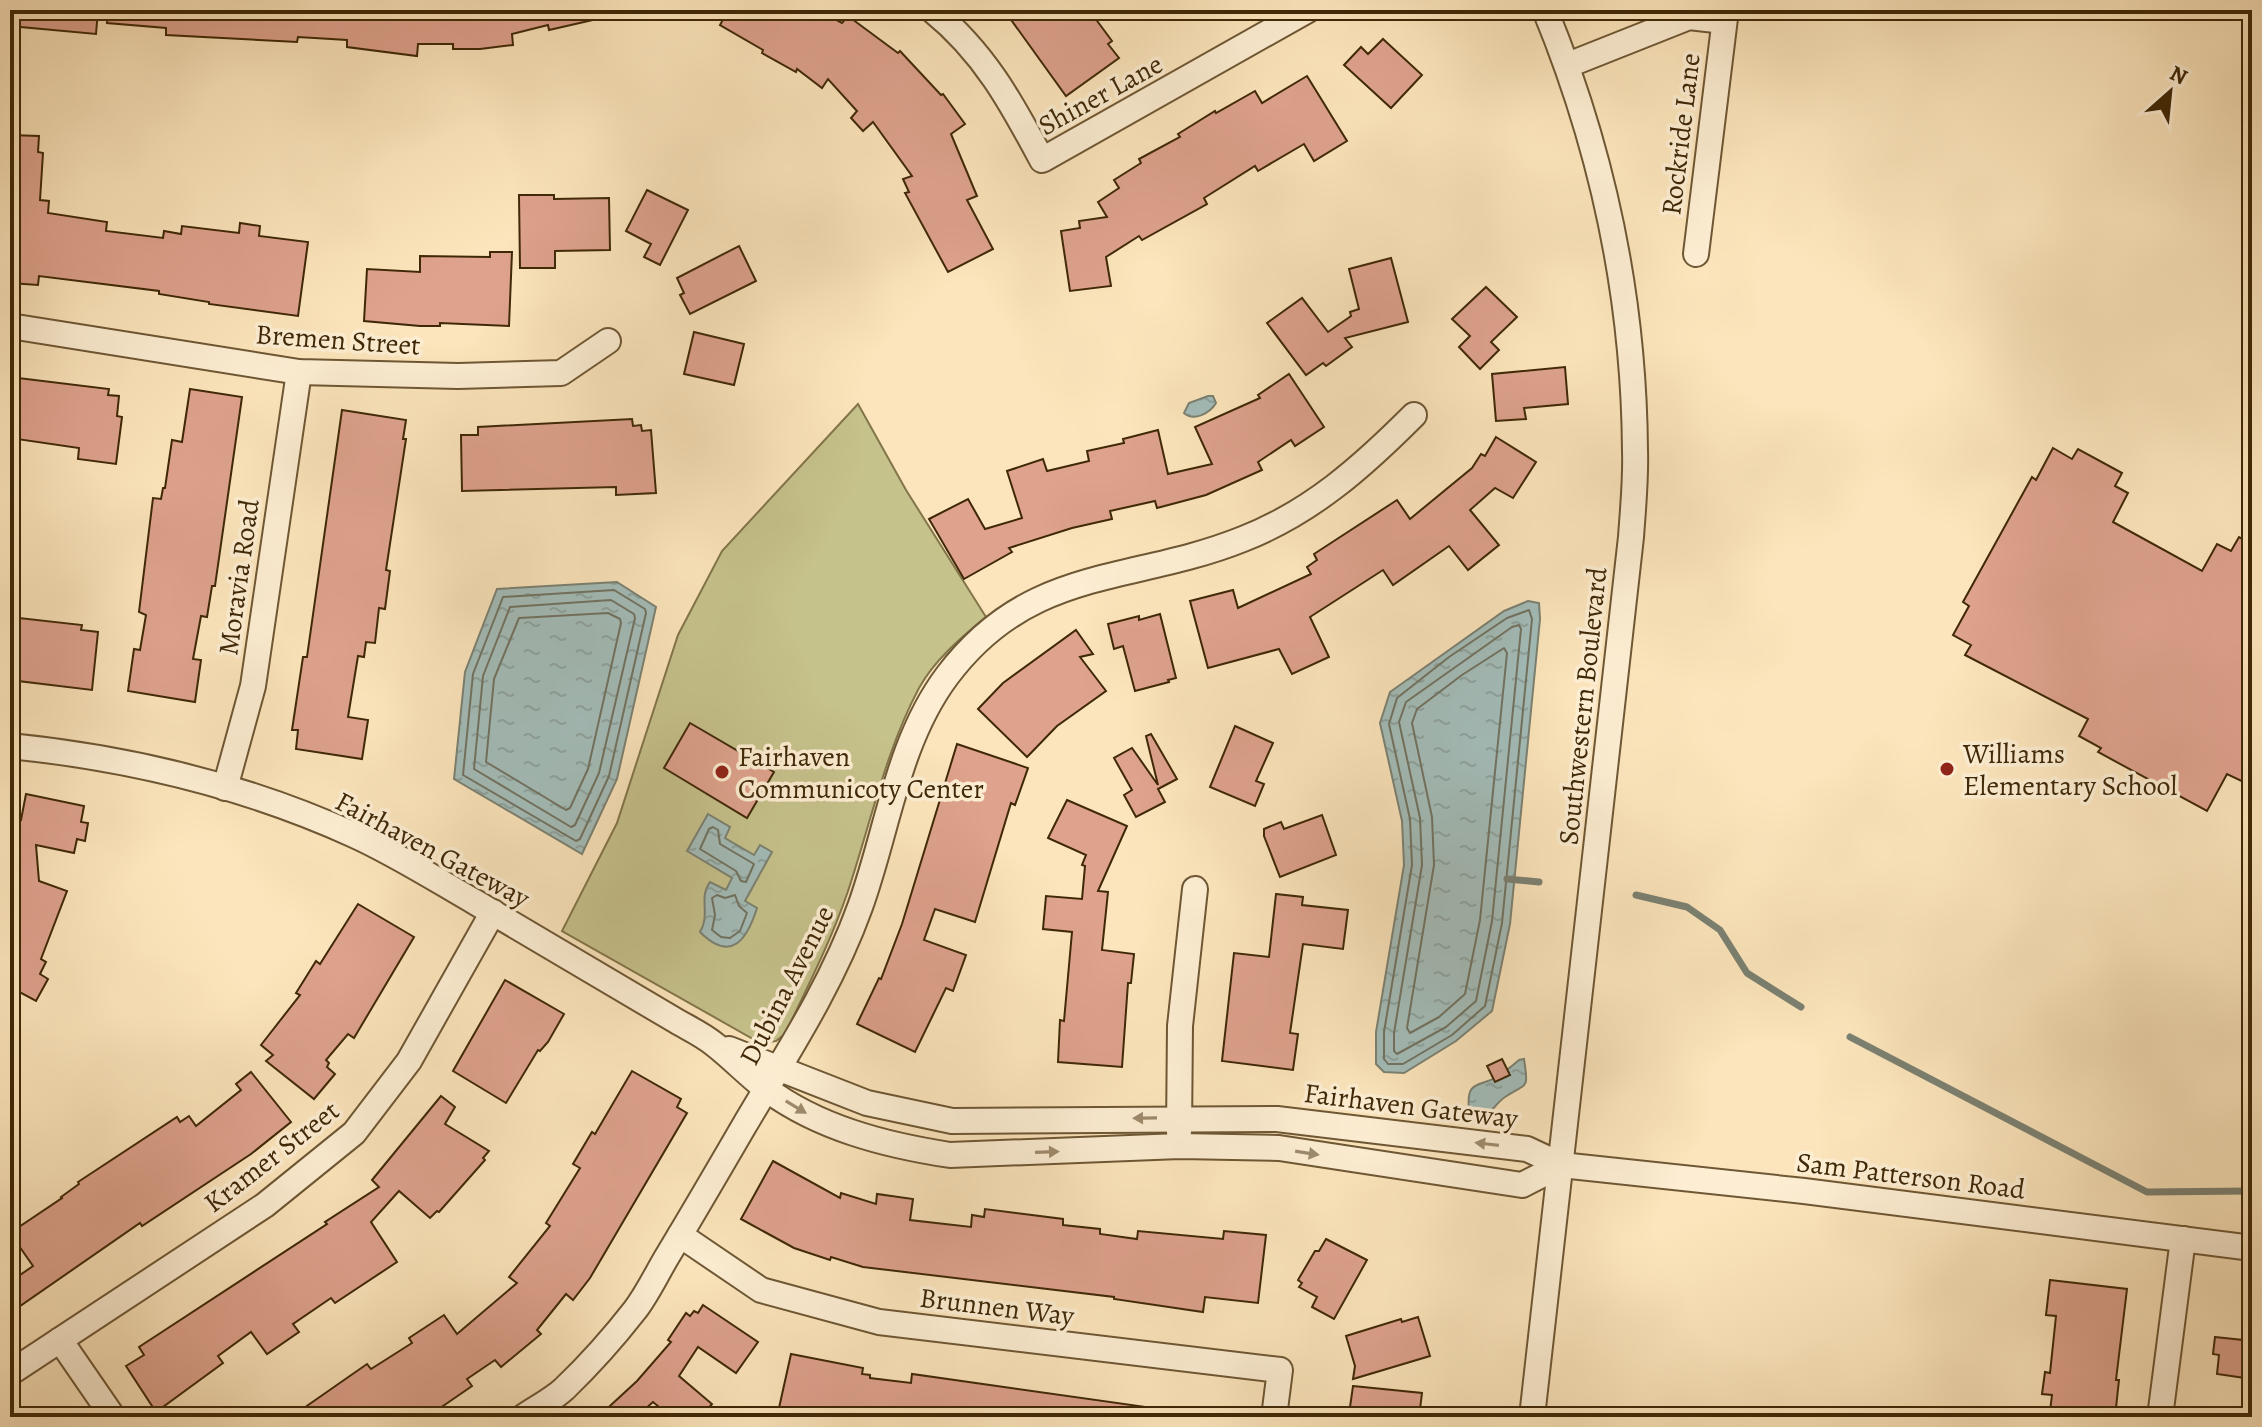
<svg xmlns="http://www.w3.org/2000/svg" width="2262" height="1427" font-family="Alegreya,serif">
  <defs>
    <pattern id="water-ripples" width="26" height="14" patternUnits="userSpaceOnUse" patternTransform="scale(2)"><rect width="26" height="14" fill="#a3bdba"/><path d="M2 4q2-2 4 0t4 0M15 11q2-2 4 0t4 0" fill="none" stroke="#8da29e"/></pattern>
  </defs>
  <rect width="100%" height="100%" fill="#fce5bc"/>
  <filter id="stains"><feTurbulence type="fractalNoise" baseFrequency=".0025" numOctaves="4"/><feColorMatrix values="0 0 0 0 .2 0 0 0 0 .09 0 0 0 0 .02 0 0 0 .5 -.17"/></filter>
  <radialGradient id="worn" r=".72"><stop offset=".6" stop-color="#630" stop-opacity="0"/><stop offset="1" stop-color="#630" stop-opacity=".3"/></radialGradient>
  <path fill="#c6c28c" stroke="#82754a" stroke-width="2" d="M858 404 906 490 986 617C961 638 935 659 919 688 885 752 870 826 847 894 830 943 807 988 785 1034L776 1041 760 1043 562 931 617 823 678 635 722 551Z"/>
  <g fill="url(#water-ripples)" stroke="#7b8172" stroke-width="2">
    <path d="M1208 396H1213L1216 403C1210 413 1194 422 1184 413L1189 403Z"/>
    <polygon points="617,582 656,607 617,779 582,854 454,779 465,672 497,589"/>
    <polygon points="1528,601 1539,603 1540,619 1510,924 1492,1011 1456,1041 1404,1073 1384,1072 1376,1064 1376,1032 1404,865 1402,821 1380,723 1390,692 1504,611"/>
    <path d="M708 814 730 827 725 838 754 855 760 845 772 852 745 901 757 908C747 940 731 963 700 932 711 914 698 898 710 882L726 890 732 878 687 851Z"/>
    <path d="M1524 1059C1529 1091 1527 1082 1505 1097 1499 1101 1495 1107 1490 1112H1475L1469 1109C1466 1080 1479 1087 1497 1077 1505 1072 1512 1066 1519 1060Z"/>
  </g>
  <g fill="none" stroke-linecap="round" stroke-linejoin="round">
    <g stroke="#717260" stroke-width="2">
      <polygon points="614,590 645,609 646,613 609,776 580,839 576,841 463,775 473,674 503,597"/>
      <polygon points="611,600 634,614 635,618 599,773 575,825 571,827 474,769 483,676 510,607"/>
      <polygon points="1529,610 1532,619 1502,923 1485,1006 1452,1035 1403,1064 1388,1064 1384,1059 1384,1032 1412,865 1410,819 1389,724 1397,698 1449,657 1507,618"/>
      <polygon points="608,613 620,619 621,623 588,769 570,808 566,810 486,762 494,679 519,618"/>
      <polygon points="1519,625 1521,629 1492,921 1476,1001 1446,1027 1397,1054 1394,1051 1394,1033 1422,865 1420,818 1399,722 1406,702 1512,627"/>
      <polygon points="1504,648 1507,653 1480,920 1465,994 1439,1017 1410,1033 1407,1028 1434,865 1432,817 1412,723 1417,709 1462,675"/>
      <polygon points="713,827 718,830 720,844 754,864 746,882 741,881 736,871 700,849 709,829"/>
      <polygon points="717,895 725,898 735,895 739,906 747,913 740,931 730,938 721,937 712,930 715,915 712,898"/>
    </g>
    <g stroke="#7b8172" stroke-width="7">
      <polyline points="1507,879 1539,882"/>
      <polyline points="1636,895 1687,907 1720,930 1747,973 1801,1007"/>
      <polyline points="1850,1037 2147,1192 2250,1191"/>
    </g>
  </g>
  <g fill="#dea28d" stroke="#3f2807" stroke-width="2">
    <polygon points="10,10 98,10 96,34 10,26"/>
    <polygon points="108,10 605,10 606,17 549,30 548,25 512,34 513,45 480,49 453,49 453,44 418,44 417,56 347,47 347,40 298,37 297,42 166,35 166,28 107,23"/>
    <polygon points="728,10 818,10 842,23 848,16 898,53 900,51 941,95 943,94 965,124 951,134 977,196 967,200 993,249 948,272 905,193 909,192 903,179 912,176 873,122 863,131 851,118 857,111 828,79 822,88 797,69 796,72 762,53 763,50 720,25"/>
    <polygon points="1004,10 1089,10 1112,41 1108,44 1119,58 1066,96"/>
    <polygon points="1383,39 1422,75 1391,108 1344,65 1361,47 1368,54"/>
    <polygon points="1307,76 1347,141 1314,161 1304,144 1258,171 1255,166 1204,198 1207,204 1142,240 1139,236 1106,257 1111,286 1070,291 1061,231 1080,228 1079,221 1107,217 1098,202 1119,188 1114,180 1141,163 1139,159 1180,137 1178,134 1215,111 1216,113 1255,91 1262,103"/>
    <polygon points="10,135 39,136 38,152 43,153 40,200 49,201 48,213 107,222 106,231 163,238 164,231 181,234 182,226 239,233 240,223 260,226 259,236 308,242 298,316 209,304 209,302 159,294 159,291 39,276 38,285 10,283"/>
    <polygon points="647,190 688,210 660,265 644,257 651,244 626,231"/>
    <polygon points="519,195 554,195 554,199 609,198 610,250 555,251 555,268 520,268"/>
    <polygon points="739,246 756,281 690,314 680,295 684,293 677,278"/>
    <polygon points="490,252 512,252 509,326 440,323 440,326 420,326 364,321 367,269 420,272 420,256 490,257"/>
    <polygon points="1391,258 1408,322 1345,338 1352,347 1326,366 1323,363 1306,375 1267,323 1302,298 1328,332 1351,316 1350,312 1359,309 1349,269"/>
    <polygon points="1486,287 1517,317 1491,342 1499,350 1480,369 1459,347 1470,336 1452,319"/>
    <polygon points="694,332 744,344 734,385 684,374"/>
    <polygon points="1565,367 1568,404 1524,408 1526,419 1496,421 1492,374"/>
    <polygon points="1289,374 1324,427 1295,446 1291,440 1258,462 1262,470 1206,495 1157,508 1155,501 1110,511 1112,519 1072,528 1009,548 1012,552 964,579 929,519 968,499 985,529 1022,518 1007,471 1043,459 1047,471 1089,461 1087,451 1124,443 1123,439 1158,430 1168,474 1212,464 1195,427 1260,398 1258,395"/>
    <polygon points="10,377 109,389 108,395 119,396 117,416 122,417 116,464 78,459 79,448 10,438"/>
    <polygon points="190,389 242,397 215,586 212,586 207,617 201,616 193,659 201,660 195,702 128,691 134,649 140,650 146,615 139,612 153,498 161,499 163,488 165,488 172,440 182,442"/>
    <polygon points="342,410 406,420 403,439 406,439 386,570 390,571 385,609 379,608 375,643 366,642 364,657 358,656 348,717 368,720 362,759 296,749 298,730 292,730 303,657 307,657"/>
    <polygon points="632,419 633,426 641,425 642,431 651,430 656,493 616,495 616,487 462,491 461,435 478,435 478,427"/>
    <polygon points="1496,437 1536,462 1513,498 1495,488 1470,510 1499,545 1468,570 1449,546 1393,585 1383,570 1310,617 1329,657 1292,674 1279,649 1208,668 1190,601 1233,590 1238,608 1311,574 1307,567 1317,560 1314,554 1397,500 1410,519 1472,468 1481,454 1485,456"/>
    <polygon points="2053,448 2072,459 2078,449 2122,473 2115,486 2128,493 2113,522 2202,571 2217,544 2231,551 2239,537 2252,544 2252,786 2227,774 2207,811 2098,752 2101,748 2079,736 2088,719 1965,655 1971,645 1953,635 1969,606 1963,602 2032,477 2036,480"/>
    <polygon points="1160,614 1176,678 1168,680 1169,682 1135,691 1123,646 1114,649 1108,624 1139,616 1139,620"/>
    <polygon points="10,617 82,625 81,630 98,632 92,690 10,680"/>
    <polygon points="1076,630 1093,654 1080,657 1106,691 1057,726 1027,757 978,709 1003,683"/>
    <polygon points="690,723 774,772 747,818 664,768"/>
    <polygon points="1235,726 1273,743 1256,781 1264,784 1255,806 1210,787"/>
    <polygon points="1151,734 1177,779 1158,789 1165,802 1136,817 1124,795 1132,790 1114,758 1132,748 1158,785 1146,736"/>
    <polygon points="957,744 1028,768 1015,805 1011,803 975,922 935,909 924,940 966,955 953,991 946,988 915,1052 857,1024 879,978 881,979 902,924"/>
    <polygon points="26,794 84,806 81,822 88,823 85,841 77,839 74,853 36,845 39,881 67,891 41,959 46,962 40,974 48,979 36,1001 10,987 10,839 14,818 21,820"/>
    <polygon points="1067,800 1127,826 1098,891 1108,892 1102,950 1134,954 1131,983 1128,983 1122,1067 1058,1062 1060,1020 1064,1021 1072,932 1043,929 1046,896 1082,899 1085,866 1082,865 1086,855 1048,838"/>
    <polygon points="1322,815 1336,855 1280,877 1264,836 1264,829 1281,822 1284,829"/>
    <polygon points="1276,894 1303,897 1302,905 1348,910 1343,949 1303,944 1290,1033 1298,1034 1293,1070 1222,1061 1234,953 1269,957"/>
    <polygon points="358,904 414,937 354,1038 348,1034 326,1060 329,1063 327,1067 335,1074 314,1099 266,1061 273,1055 261,1045 300,995 296,993 316,961 320,964"/>
    <polygon points="505,980 564,1014 548,1042 540,1051 538,1050 506,1103 453,1071"/>
    <polygon points="1502,1059 1510,1075 1495,1082 1487,1066"/>
    <polygon points="632,1071 681,1099 677,1107 687,1113 590,1278 573,1300 566,1294 537,1330 541,1334 501,1367 495,1360 467,1379 472,1386 427,1417 291,1417 367,1364 371,1369 412,1343 409,1338 444,1315 457,1334 517,1283 509,1277 550,1226 546,1223 580,1168 573,1164 592,1132 595,1134"/>
    <polygon points="251,1072 291,1122 251,1154 142,1226 140,1223 10,1313 10,1282 33,1266 10,1233 62,1198 61,1197 79,1184 78,1182 177,1117 180,1122 189,1116 196,1126 241,1090 236,1084"/>
    <polygon points="441,1096 455,1107 445,1124 489,1151 483,1158 485,1160 439,1212 437,1211 430,1218 399,1191 371,1222 397,1262 335,1303 331,1298 293,1324 299,1332 267,1354 251,1332 218,1356 223,1363 156,1412 126,1366 144,1355 139,1347 327,1224 325,1222 379,1187 372,1180"/>
    <polygon points="773,1161 840,1198 841,1193 876,1204 877,1194 913,1199 910,1220 971,1227 972,1215 984,1217 985,1209 1063,1219 1063,1225 1100,1229 1100,1234 1137,1239 1138,1231 1223,1239 1224,1231 1266,1235 1258,1303 1205,1297 1203,1312 1114,1299 1114,1297 863,1267 831,1257 830,1260 794,1248 741,1219"/>
    <polygon points="1326,1239 1367,1260 1334,1319 1312,1307 1317,1297 1299,1287 1302,1283 1298,1280 1315,1251 1319,1251"/>
    <polygon points="2050,1280 2127,1289 2116,1380 2119,1380 2115,1417 2050,1411 2052,1395 2042,1394 2045,1372 2050,1373 2056,1316 2046,1315"/>
    <polygon points="703,1305 758,1342 736,1373 698,1347 679,1376 712,1404 701,1417 671,1417 653,1402 636,1417 598,1417 637,1381 671,1342 668,1340 686,1313 690,1316 694,1311 698,1313"/>
    <polygon points="1418,1317 1430,1356 1353,1379 1355,1366 1346,1336 1401,1319 1402,1322"/>
    <polygon points="2215,1337 2252,1341 2252,1379 2217,1374 2219,1355 2213,1354"/>
    <polygon points="791,1354 863,1368 862,1374 870,1375 870,1378 911,1383 912,1374 1146,1407 1146,1417 777,1417"/>
    <polygon points="1353,1386 1422,1393 1419,1417 1353,1417 1354,1407 1350,1407"/>
  </g>
  <g fill="none" stroke-linecap="round" stroke-linejoin="round">
    <g stroke="#6e5734" stroke-width="28">
      <g id="minor">
        <path d="M932 10C984 52 1011 102 1042 160L1308 10"/>
        <polyline points="1568,65 1689,17 1724,21"/>
        <polyline points="1696,254 1726,10"/>
        <polyline points="10,326 299,372 458,376 561,373 608,341"/>
        <path d="M10 746C129 758 244 785 354 835 396 854 435 879 475 902 541 941 607 980 673 1019 686 1027 702 1034 714 1044 732 1058 747 1074 765 1088 818 1128 885 1145 950 1155L1180 1146 1279 1148 1522 1185 1561 1165"/>
        <polyline points="225,788 253,686 299,372"/>
        <polyline points="729,1049 867,1103 952,1121 1277,1119 1527,1149 1561,1165 1804,1191 2252,1248"/>
        <polyline points="1179,1132 1180,1026 1195,889"/>
        <polyline points="680,1235 761,1290 879,1322 1280,1370 1274,1417"/>
        <polyline points="60,1340 113,1417"/>
        <polyline points="10,1373 265,1205 354,1133 409,1061 493,912"/>
        <path d="M523 1417C536 1408 552 1400 564 1389 589 1365 614 1337 635 1310 648 1293 657 1273 668 1255 694 1212 719 1169 744 1126 786 1055 832 985 860 907 888 830 897 743 947 676 1030 565 1131 584 1243 539 1312 512 1363 466 1414 415"/>
        <path d="M1532 1417 1631 537C1633 508 1636 479 1635 451 1634 298 1603 151 1545 10"/>
        <polyline points="2160,1417 2183,1239"/>
      </g>
    </g>
    <use href="#minor" stroke="#fdeed3" stroke-width="24"/>
  </g>
  <defs><path id="oneway-solid" d="M-6-.8H1V-3.2L6.5 0L1 3.2V.8H-6Z" transform="scale(2)"/></defs>
  <g fill="#9e8b6d">
    <use href="#oneway-solid" transform="translate(796 1107) rotate(31)"/>
    <use href="#oneway-solid" transform="translate(1145 1118) rotate(179)"/>
    <use href="#oneway-solid" transform="translate(1487 1144) rotate(-173)"/>
    <use href="#oneway-solid" transform="translate(1047 1152) rotate(-2)"/>
    <use href="#oneway-solid" transform="translate(1307 1153) rotate(9)"/>
  </g>
  <g fill="#8f2418" stroke="#fdeed3" stroke-width="3">
    <circle cx="1947" cy="769" r="8"/>
    <circle cx="722" cy="772" r="8"/>
  </g>
  <g text-anchor="middle" stroke-width="7" stroke-linejoin="round" paint-order="stroke">
    <g font-size="28" fill="#3f2807" stroke="#fdeed3">
      <text transform="translate(1100 94) rotate(-29)" y="10">Shiner Lane</text>
      <text transform="translate(1680 134) rotate(-83)" y="10">Rockride Lane</text>
      <text transform="translate(338 339) rotate(4)" y="10">Bremen Street</text>
      <text transform="translate(238 577) rotate(-82)" y="10">Moravia Road</text>
      <text transform="translate(1582 706) rotate(-84)" y="10">Southwestern Boulevard</text>
      <text transform="translate(433 849) rotate(28)" y="10">Fairhaven Gateway</text>
      <text transform="translate(786 985) rotate(-63)" y="10">Dubina Avenue</text>
      <text transform="translate(1411 1105) rotate(7)" y="10">Fairhaven Gateway</text>
      <text transform="translate(271 1156) rotate(-38)" y="10">Kramer Street</text>
      <text transform="translate(1911 1175) rotate(7)" y="10">Sam Patterson Road</text>
      <text transform="translate(997 1306) rotate(7)" y="10">Brunnen Way</text>
    </g>
    <g font-size="28" fill="#3f2807" stroke="#fdeed3" text-anchor="start">
      <text x="1963" y="763">Williams<tspan x="1963" dy="32">Elementary School</tspan></text>
      <text x="738" y="766">Fairhaven<tspan x="738" dy="32">Communicoty Center</tspan></text>
    </g>
  </g>
  <rect width="2262" height="1427" fill="none" stroke="#fce5bc" stroke-width="40"/>
  <rect x="12" y="12" width="2238" height="1403" fill="none" stroke="#3f2807" stroke-width="4"/>
  <rect x="20" y="20" width="2222" height="1387" fill="none" stroke="#3f2807" stroke-width="2"/>
  <g transform="translate(2170 92) rotate(27)" stroke="#fdeed3" stroke-width="6" paint-order="stroke">
  <path d="M0-6L14 30L0 20L-14 30Z" fill="#3f2807"/>
  <text y="-12" font-size="22" font-weight="bold" text-anchor="middle" fill="#3f2807">N</text>
  </g>
  <rect width="100%" height="100%" filter="url(#stains)"/>
  <rect width="100%" height="100%" fill="url(#worn)"/>
</svg>
